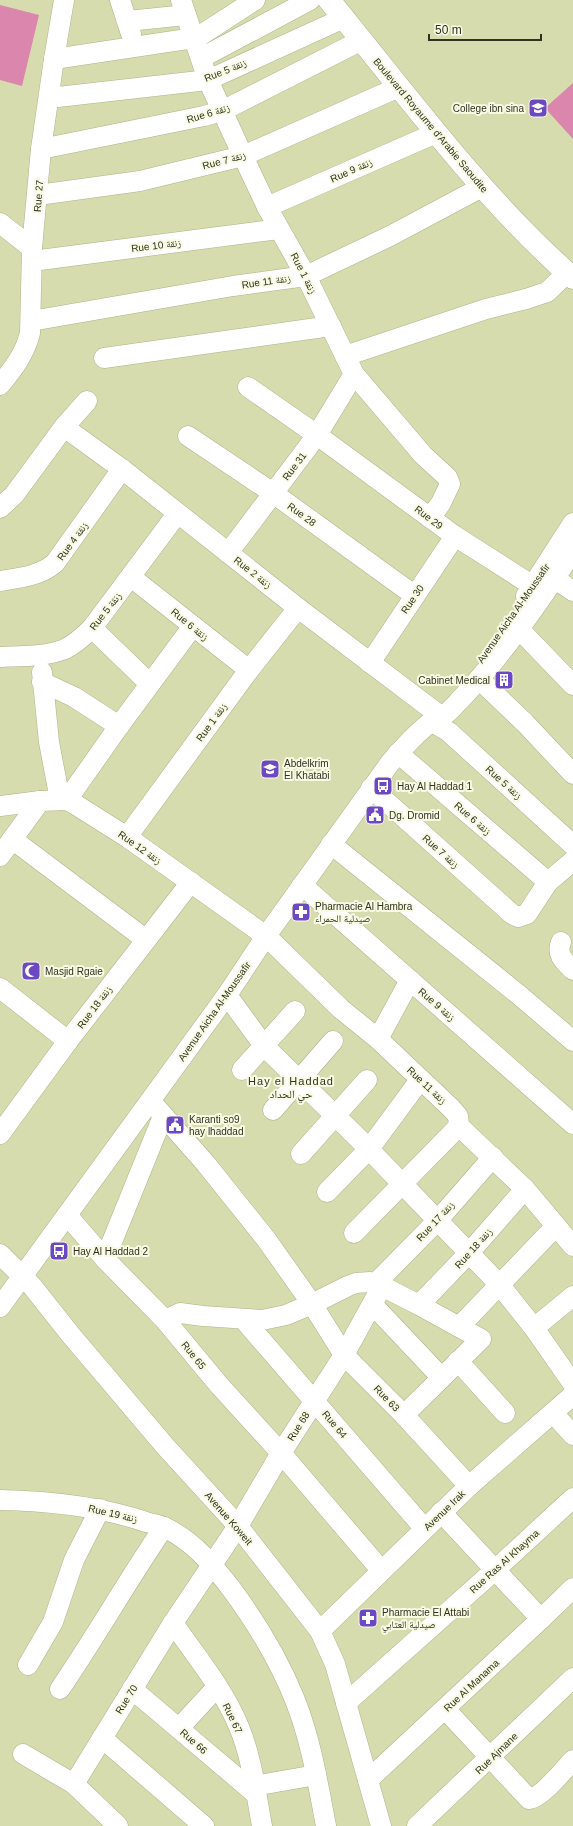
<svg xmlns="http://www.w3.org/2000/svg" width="573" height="1826" font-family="Arial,'Noto Naskh Arabic',sans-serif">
  <rect width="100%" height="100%" fill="#d7dcae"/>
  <g fill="#db86ac">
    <polygon points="0,5 39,15 22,86 0,80"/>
    <polygon points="573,83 573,139 545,108"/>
  </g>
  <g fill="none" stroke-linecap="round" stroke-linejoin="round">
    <g stroke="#aeb286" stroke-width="21">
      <g id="minor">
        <polyline points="120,0 131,34"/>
        <polyline points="181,0 208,80 243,156 267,207 306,276 354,374 423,455 447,477 450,484 441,503 430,518"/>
        <polyline points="128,21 186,15"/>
        <polyline points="201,35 255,0"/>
        <polyline points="201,58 310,0"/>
        <polyline points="54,59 194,38"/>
        <polyline points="49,98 208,80 344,18"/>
        <polyline points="41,149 204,116 222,111 362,40"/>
        <polyline points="38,195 140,181 243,156 399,87"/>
        <polyline points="267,207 436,133"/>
        <polyline points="0,223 32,248"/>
        <polyline points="32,261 279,229"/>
        <polyline points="31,321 233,286 306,276 390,236 482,187"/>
        <polyline points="345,356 486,309 526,299 547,292 567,273"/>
        <polyline points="104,358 331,326"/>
        <path d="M0 385C13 369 25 354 30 333L32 248 41 149 54 59 64 0"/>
        <polyline points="248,387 317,435 455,536 544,593"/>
        <polyline points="64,427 122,469 298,608 442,717"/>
        <polyline points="188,436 273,493 414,595"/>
        <polyline points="0,508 14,495 64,427 87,401"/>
        <polyline points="228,553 317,435 354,374"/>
        <polyline points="131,577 249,670"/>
        <polyline points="555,579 573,591"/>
        <path d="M0 581C19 578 40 576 55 563L122 469"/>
        <polyline points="526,596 573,523"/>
        <polyline points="92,628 150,684"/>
        <polyline points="518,628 573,685"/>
        <path d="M0 657C21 656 45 657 65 649 75 644 84 636 92 628L177 514"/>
        <polyline points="370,663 455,536"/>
        <polyline points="42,672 49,742 60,800"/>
        <polyline points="479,679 525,723 573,774"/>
        <polyline points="42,682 74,697 119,726 67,800"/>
        <polyline points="432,722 449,732 573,845"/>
        <polyline points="119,726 193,626"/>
        <polyline points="398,753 548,882"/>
        <polyline points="371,788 512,914 518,917 527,914 548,882 573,861"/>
        <polyline points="0,806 40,801 67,800 73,803 127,837 266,936 341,1009 378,1039 451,1108 458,1116 459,1126 525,1189 573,1246"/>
        <polyline points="127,837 249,670 298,608"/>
        <polyline points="12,839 145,939"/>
        <polyline points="331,844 518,994 573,1041"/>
        <polyline points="0,856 40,801"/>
        <polyline points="302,885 573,1124"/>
        <path d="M561 942C556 955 564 961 573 970"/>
        <polyline points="0,988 68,1041"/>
        <polyline points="227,995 264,1046 358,1138 499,1284 534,1328 573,1384"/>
        <polyline points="378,1039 410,980"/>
        <polyline points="242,1070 295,1011"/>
        <polyline points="155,1106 206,1164 266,1239 312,1304 344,1355 404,1415 469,1486"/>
        <polyline points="273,1110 333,1041"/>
        <polyline points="163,1116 105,1259 165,1320 219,1385 281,1453 381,1570"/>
        <polyline points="0,1134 68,1041 191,882"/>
        <polyline points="301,1154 367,1080"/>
        <polyline points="327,1192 369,1149 420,1080"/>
        <polyline points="67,1215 105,1259"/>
        <polyline points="354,1233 459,1126"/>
        <polyline points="0,1254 32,1286 70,1334 165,1446 238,1526 320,1631 335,1664 381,1826"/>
        <polyline points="376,1283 438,1220 493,1157"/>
        <polyline points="373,1305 441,1377"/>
        <polyline points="419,1305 469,1253 525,1189"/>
        <path d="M0 1307 227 995 266 936 390 763C400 751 421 728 434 720 436 718 440 718 442 717 448 713 453 707 458 702 502 656 538 604 573 551"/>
        <polyline points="165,1320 180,1313 203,1316 262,1320 286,1315 312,1304 348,1286 356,1283 370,1282 376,1283 419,1305 481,1339 404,1415"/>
        <polyline points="244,1320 424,1528"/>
        <polyline points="459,1327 556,1226"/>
        <polyline points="534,1328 573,1296"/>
        <polyline points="458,1361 505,1413"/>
        <polyline points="553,1413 573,1435"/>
        <path d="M0 1500C50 1501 99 1506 146 1522 153 1524 160 1525 166 1528 194 1542 211 1563 230 1587 256 1622 279 1660 295 1700 311 1740 318 1784 326 1826"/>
        <polyline points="441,1512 541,1619"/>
        <path d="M173 1623C196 1656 224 1690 239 1727 252 1758 256 1794 262 1826"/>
        <polyline points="320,1631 469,1486 573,1395"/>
        <polyline points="28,1665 53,1622 74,1560 100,1509"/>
        <path d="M60 1689C96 1636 128 1580 164 1527"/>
        <polyline points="132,1689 256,1794"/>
        <polyline points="346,1703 495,1570 573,1498"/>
        <path d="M445 1709 529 1799C541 1798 564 1770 573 1760"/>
        <polyline points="179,1728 217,1687"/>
        <polyline points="102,1738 204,1826"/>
        <polyline points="23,1754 74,1784 118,1826"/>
        <polyline points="368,1780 541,1619 573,1588"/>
        <polyline points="74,1784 173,1623 238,1526 281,1453 344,1355 382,1286"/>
        <polyline points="254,1786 316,1775"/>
        <polyline points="417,1826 573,1678"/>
      </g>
    </g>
    <g stroke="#aeb286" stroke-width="23">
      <path id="major" d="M329 0C407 95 480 196 573 278"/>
    </g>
    <use href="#minor" stroke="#fff" stroke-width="20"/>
    <use href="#major" stroke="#fff" stroke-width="22"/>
  </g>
  <defs>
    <g id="school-square" transform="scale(1)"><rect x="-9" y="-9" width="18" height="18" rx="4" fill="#6c49c2" stroke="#f8fae3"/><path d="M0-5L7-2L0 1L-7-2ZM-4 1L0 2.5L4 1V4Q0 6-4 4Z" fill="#fff"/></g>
    <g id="building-square" transform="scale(1)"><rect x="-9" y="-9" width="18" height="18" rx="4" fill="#6c49c2" stroke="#f8fae3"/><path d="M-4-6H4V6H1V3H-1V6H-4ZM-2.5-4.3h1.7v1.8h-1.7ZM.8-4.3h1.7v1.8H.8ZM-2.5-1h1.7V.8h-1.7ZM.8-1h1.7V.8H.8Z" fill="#fff"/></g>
    <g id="bus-square" transform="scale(1)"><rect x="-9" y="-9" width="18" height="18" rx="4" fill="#6c49c2" stroke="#f8fae3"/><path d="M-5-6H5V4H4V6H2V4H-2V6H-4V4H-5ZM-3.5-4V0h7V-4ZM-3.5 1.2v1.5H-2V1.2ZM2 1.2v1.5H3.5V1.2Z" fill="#fff"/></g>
    <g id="civic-square" transform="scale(1)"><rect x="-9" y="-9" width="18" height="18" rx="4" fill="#6c49c2" stroke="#f8fae3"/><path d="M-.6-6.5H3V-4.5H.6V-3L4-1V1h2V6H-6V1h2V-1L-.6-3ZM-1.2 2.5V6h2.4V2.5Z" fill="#fff"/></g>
    <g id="pharmacy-square" transform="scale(1)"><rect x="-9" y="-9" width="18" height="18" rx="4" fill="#6c49c2" stroke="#f8fae3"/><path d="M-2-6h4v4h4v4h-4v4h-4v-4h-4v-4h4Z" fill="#fff"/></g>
    <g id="mosque-square" transform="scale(1)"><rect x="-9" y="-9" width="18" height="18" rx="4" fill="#6c49c2" stroke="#f8fae3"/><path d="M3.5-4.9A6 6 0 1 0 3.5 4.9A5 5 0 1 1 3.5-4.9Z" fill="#fff"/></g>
  </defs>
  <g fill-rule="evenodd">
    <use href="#school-square" x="538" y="108"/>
    <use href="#building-square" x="504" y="680"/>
    <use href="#school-square" x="270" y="769"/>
    <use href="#bus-square" x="383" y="786"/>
    <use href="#civic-square" x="375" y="815"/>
    <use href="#pharmacy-square" x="301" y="912"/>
    <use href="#mosque-square" x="31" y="971"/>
    <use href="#civic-square" x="175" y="1125"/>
    <use href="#bus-square" x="59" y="1251"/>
    <use href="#pharmacy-square" x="368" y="1618"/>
  </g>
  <g text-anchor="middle" stroke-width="4" stroke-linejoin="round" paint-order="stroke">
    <g font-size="10" fill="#313220" stroke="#f8fae3">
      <text transform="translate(225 70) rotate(-22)" y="4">Rue 5 زنقة</text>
      <text transform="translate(208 113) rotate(-17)" y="4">Rue 6 زنقة</text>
      <text transform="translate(431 125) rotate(50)" y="4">Boulevard Royaume d'Arabie Saoudite</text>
      <text transform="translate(224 160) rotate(-15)" y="4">Rue 7 زنقة</text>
      <text transform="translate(351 170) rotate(-24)" y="4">Rue 9 زنقة</text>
      <text transform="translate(38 196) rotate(-86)" y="4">Rue 27</text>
      <text transform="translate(156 245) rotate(-7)" y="4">Rue 10 زنقة</text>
      <text transform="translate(304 273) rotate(63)" y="4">Rue 1 زنقة</text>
      <text transform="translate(266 281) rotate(-8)" y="4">Rue 11 زنقة</text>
      <text transform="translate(294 466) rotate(-53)" y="4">Rue 31</text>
      <text transform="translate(302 514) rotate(36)" y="4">Rue 28</text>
      <text transform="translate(429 517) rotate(37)" y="4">Rue 29</text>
      <text transform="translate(72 541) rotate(-54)" y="4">Rue 4 زنقة</text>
      <text transform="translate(253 572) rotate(38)" y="4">Rue 2 زنقة</text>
      <text transform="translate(412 599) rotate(-56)" y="4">Rue 30</text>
      <text transform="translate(105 611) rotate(-52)" y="4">Rue 5 زنقة</text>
      <text transform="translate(513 613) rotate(-55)" y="4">Avenue Aicha Al-Moussafir</text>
      <text transform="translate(190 624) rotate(39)" y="4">Rue 6 زنقة</text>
      <text transform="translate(211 722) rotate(-54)" y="4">Rue 1 زنقة</text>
      <text transform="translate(504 782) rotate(42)" y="4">Rue 5 زنقة</text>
      <text transform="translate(473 818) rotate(41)" y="4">Rue 6 زنقة</text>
      <text transform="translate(140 847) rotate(35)" y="4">Rue 12 زنقة</text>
      <text transform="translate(441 851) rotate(42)" y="4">Rue 7 زنقة</text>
      <text transform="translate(437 1004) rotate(41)" y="4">Rue 9 زنقة</text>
      <text transform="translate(94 1007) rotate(-53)" y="4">Rue 18 زنقة</text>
      <text transform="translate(214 1011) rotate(-55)" y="4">Avenue Aicha Al-Moussafir</text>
      <text transform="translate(427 1085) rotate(43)" y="4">Rue 11 زنقة</text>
      <text transform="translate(435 1221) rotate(-47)" y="4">Rue 17 زنقة</text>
      <text transform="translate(473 1248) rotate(-48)" y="4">Rue 18 زنقة</text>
      <text transform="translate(194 1355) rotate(51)" y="4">Rue 65</text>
      <text transform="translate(387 1398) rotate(46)" y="4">Rue 63</text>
      <text transform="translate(335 1424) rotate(50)" y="4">Rue 64</text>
      <text transform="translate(298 1426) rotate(-58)" y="4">Rue 68</text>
      <text transform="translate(444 1510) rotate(-44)" y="4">Avenue Irak</text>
      <text transform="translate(113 1513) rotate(13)" y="4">Rue 19 زنقة</text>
      <text transform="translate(229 1518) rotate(49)" y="4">Avenue Koweit</text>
      <text transform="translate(504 1561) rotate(-42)" y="4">Rue Ras Al Khayma</text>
      <text transform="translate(471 1685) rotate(-43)" y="4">Rue Al Manama</text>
      <text transform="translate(126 1699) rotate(-58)" y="4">Rue 70</text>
      <text transform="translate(233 1718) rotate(64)" y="4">Rue 67</text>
      <text transform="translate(194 1741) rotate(41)" y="4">Rue 66</text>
      <text transform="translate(496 1753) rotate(-44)" y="4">Rue Ajmane</text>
    </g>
    <g font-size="10" fill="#313220" stroke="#f8fae3" text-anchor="start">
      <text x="524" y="112" text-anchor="end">College ibn sina</text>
      <text x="490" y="684" text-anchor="end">Cabinet Medical</text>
      <text x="284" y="767">Abdelkrim<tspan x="284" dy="12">El Khatabi</tspan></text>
      <text x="397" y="790">Hay Al Haddad 1</text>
      <text x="389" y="819">Dg. Dromid</text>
      <text x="315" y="910">Pharmacie Al Hambra<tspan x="315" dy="12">صيدلية الحمراء</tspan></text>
      <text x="45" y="975">Masjid Rgaie</text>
      <text x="189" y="1123">Karanti so9<tspan x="189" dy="12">hay lhaddad</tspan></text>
      <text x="73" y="1255">Hay Al Haddad 2</text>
      <text x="382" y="1616">Pharmacie El Attabi<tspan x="382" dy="12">صيدلية العتابي</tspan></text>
    </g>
    <g font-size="11" letter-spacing="1" fill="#313220" stroke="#f8fae3">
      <text x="291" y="1085">Hay el Haddad<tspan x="291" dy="13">حي الحداد</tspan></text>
    </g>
  </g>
  <path d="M429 34v6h112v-6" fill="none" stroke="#313220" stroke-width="2"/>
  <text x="435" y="34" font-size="12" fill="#313220" stroke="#f8fae3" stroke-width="3" paint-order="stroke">50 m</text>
</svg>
